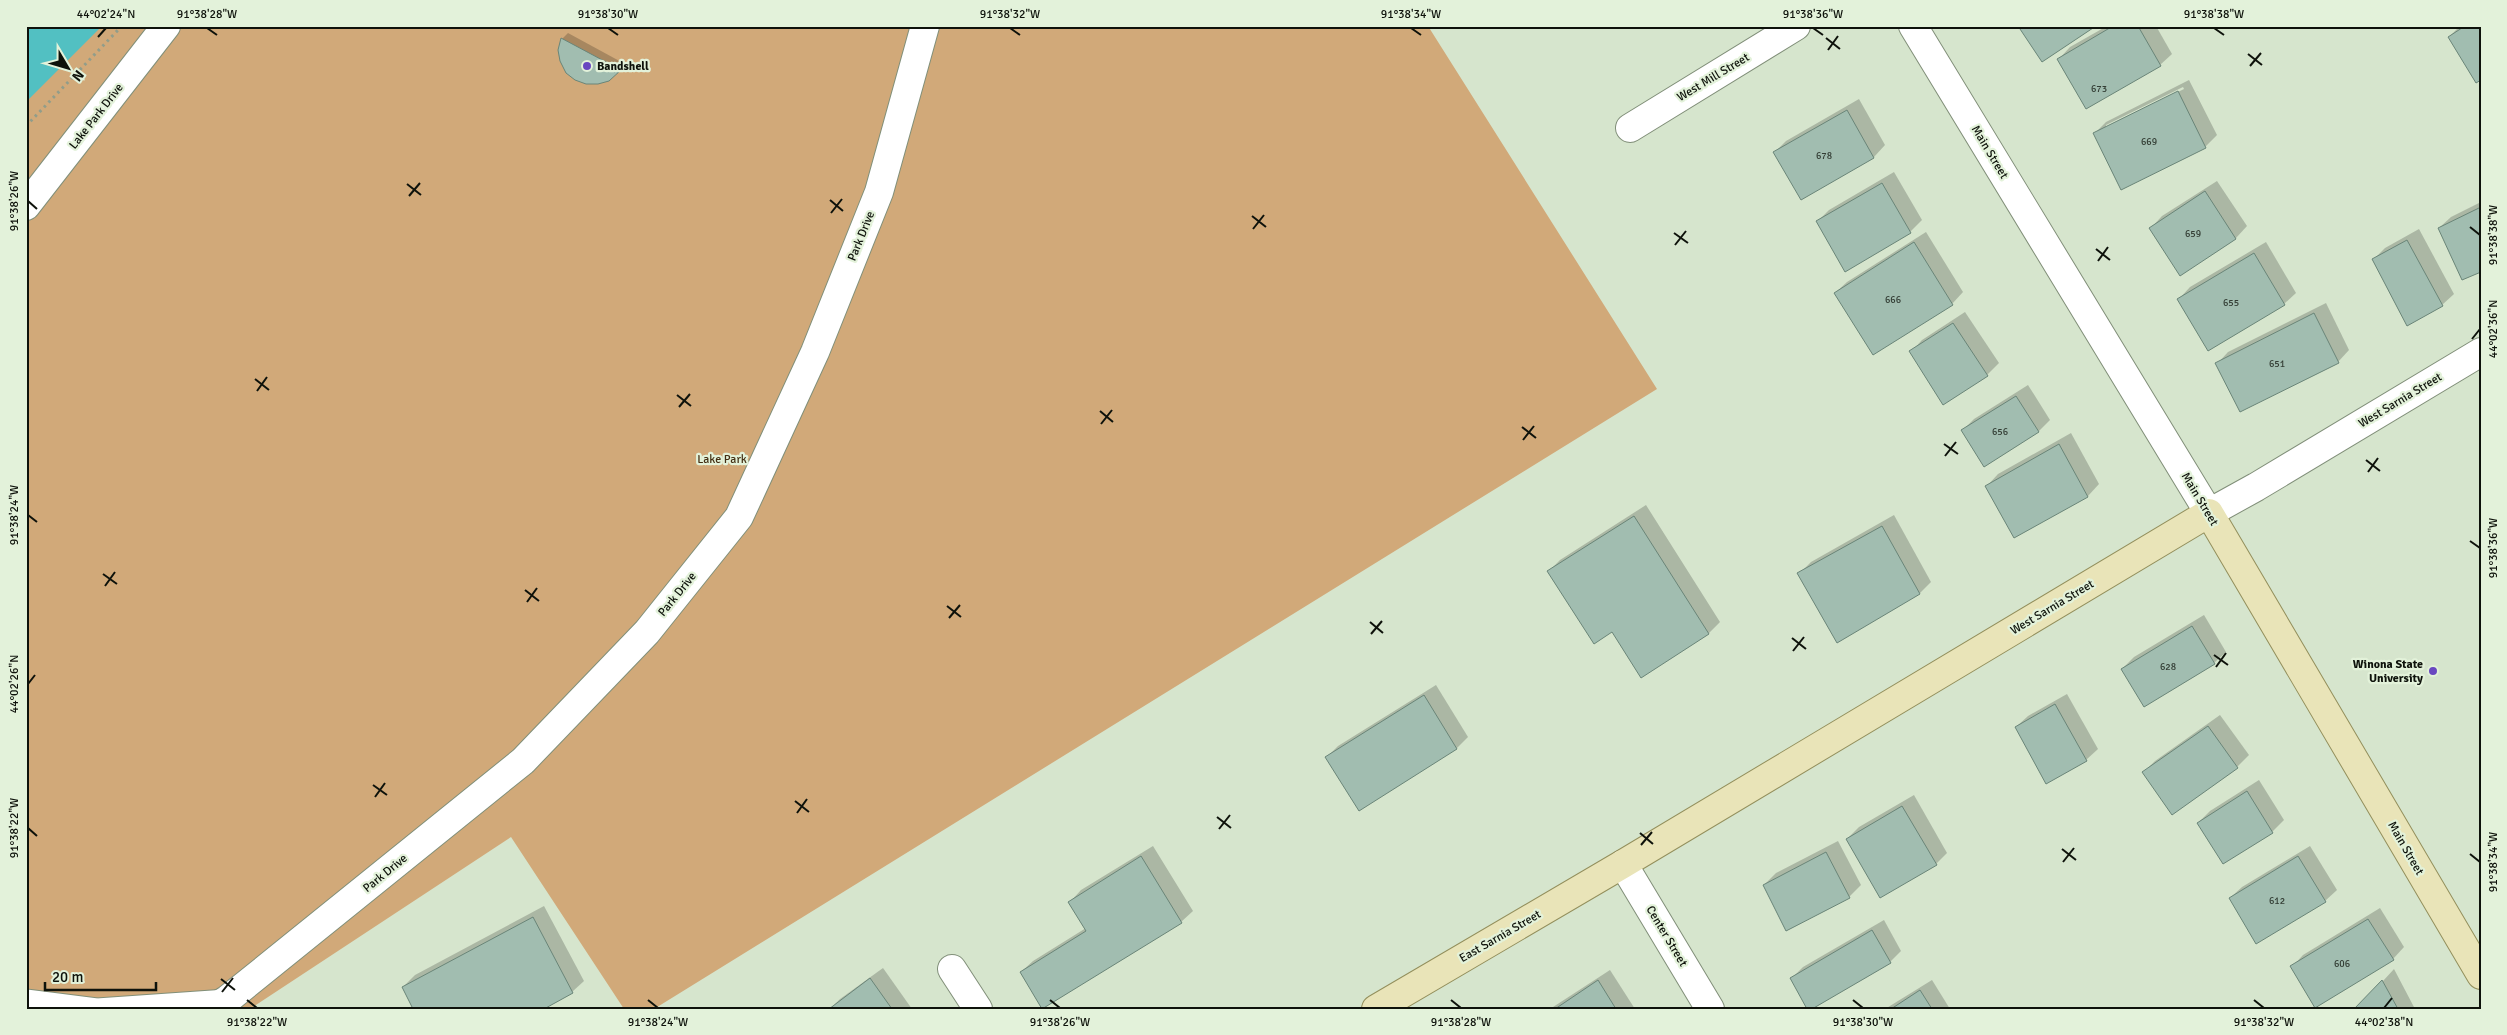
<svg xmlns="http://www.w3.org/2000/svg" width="2507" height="1035" font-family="Signika,sans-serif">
  <rect width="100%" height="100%" fill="#d6e5cd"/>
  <polygon fill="#d1a979" points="26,26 1428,26 1657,389 654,1009 624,1009 511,837 250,1009 26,1009"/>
  <polygon fill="#52c0c2" points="26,26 102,26 26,102"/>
  <g fill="#0003" fill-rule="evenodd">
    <polygon points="2107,26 2156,26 2172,54 2160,65 2059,59 2070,47"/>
    <polygon points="2460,26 2481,26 2449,37"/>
    <polygon points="568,33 625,64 609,79 562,39"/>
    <path d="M2189 80 2217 135 2205 147 2094 134 2106 122ZM2183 87 2184 89 2106 128V125Z"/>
    <polygon points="1859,99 1885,145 1874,157 1801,198 1775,152 1786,141"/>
    <polygon points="1894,172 1922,220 1910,232 1818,221 1829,210"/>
    <polygon points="2217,181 2247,226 2236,238 2181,274 2151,228 2162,216"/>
    <polygon points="2481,202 2481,270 2439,228 2451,217"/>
    <polygon points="2419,229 2454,294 2442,305 2373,260 2385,248"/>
    <polygon points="1926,232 1963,292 1952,304 1835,293 1847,282"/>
    <polygon points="2266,242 2296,293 2284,304 2179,299 2190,287"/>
    <polygon points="2326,303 2349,350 2338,362 2217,364 2228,352"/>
    <polygon points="1965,312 1999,363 1987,375 1944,403 1911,352 1922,340"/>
    <polygon points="2028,385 2050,420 2039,431 1985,465 1963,430 1974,419"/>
    <polygon points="2071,433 2099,484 2088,496 2015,536 1987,486 1998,474"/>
    <polygon points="1646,505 1720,622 1709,633 1641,676 1612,631 1549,571 1560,560"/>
    <polygon points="1894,515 1931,582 1920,593 1799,574 1811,562"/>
    <polygon points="2204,615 2226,652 2214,663 2122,669 2134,657"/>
    <polygon points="1436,685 1468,737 1457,748 1327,757 1338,746"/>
    <polygon points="2067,694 2098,749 2086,760 2016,727 2028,716"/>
    <polygon points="2220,715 2249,755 2237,767 2172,813 2144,772 2155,761"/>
    <polygon points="2259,780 2284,820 2272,832 2198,823 2210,811"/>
    <polygon points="1914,795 1947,853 1936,864 1847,839 1859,827"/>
    <polygon points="1838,841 1861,885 1849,897 1764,885 1776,873"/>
    <polygon points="1153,846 1193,911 1181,922 1021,972 1033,961 1086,928 1070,902 1081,890"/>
    <polygon points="2310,846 2337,890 2325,901 2230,898 2242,887"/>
    <polygon points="544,906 584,981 572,992 403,987 415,975"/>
    <polygon points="2380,908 2404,947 2393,959 2292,967 2303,955"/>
    <polygon points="1884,920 1901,951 1890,962 1791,979 1803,967"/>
    <polygon points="883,968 912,1009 830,1009 840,999"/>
    <polygon points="2394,969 2415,1009 2355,1009 2383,981"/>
    <polygon points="1610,970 1635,1009 1550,1009"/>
    <polygon points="1932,980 1950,1009 1885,1009"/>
  </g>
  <g fill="#a1bdb0" stroke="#6a8578">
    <polygon points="2018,26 2096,26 2042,62"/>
    <polygon points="2113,26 2138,26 2161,66 2086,109 2057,59"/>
    <polygon points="2465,26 2481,26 2481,80 2476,83 2448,37"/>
    <polygon points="561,38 621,70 609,81 598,84 586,84 575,80 566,73 560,61 558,50"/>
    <polygon points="2178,91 2206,148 2121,190 2093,133"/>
    <polygon points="1847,110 1874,158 1801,200 1773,152"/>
    <polygon points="1882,183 1911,233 1845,272 1816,221"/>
    <polygon points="2205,191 2236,239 2180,276 2149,228"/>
    <polygon points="2481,207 2481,272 2462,280 2438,228"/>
    <polygon points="2407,240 2443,306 2407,326 2372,259"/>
    <polygon points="1914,242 1953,305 1873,355 1834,293"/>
    <polygon points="2254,253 2285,305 2208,351 2177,299"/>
    <polygon points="2314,313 2339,363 2240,412 2215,363"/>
    <polygon points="1953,323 1988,376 1943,405 1909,351"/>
    <polygon points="2016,396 2039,432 1984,467 1961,430"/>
    <polygon points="2059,444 2088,497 2014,538 1985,486"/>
    <polygon points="1634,516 1709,634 1641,678 1612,632 1594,644 1547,571"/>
    <polygon points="1882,526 1920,594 1837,643 1797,573"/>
    <polygon points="2192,626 2215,664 2144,707 2121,669"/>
    <polygon points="1424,695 1457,749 1359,811 1325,757"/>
    <polygon points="2055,704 2087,761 2046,784 2015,727"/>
    <polygon points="2208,726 2238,768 2172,815 2142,772"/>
    <polygon points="2247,791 2273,833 2223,864 2197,823"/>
    <polygon points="1902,806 1937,865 1880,898 1846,839"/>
    <polygon points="1826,852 1850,898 1786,931 1763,885"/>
    <polygon points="1141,856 1182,923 1042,1009 1020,972 1086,931 1068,902"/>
    <polygon points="2298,856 2326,902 2256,944 2229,898"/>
    <polygon points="533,917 573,993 544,1009 413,1009 402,987"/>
    <polygon points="2368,919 2394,960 2315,1008 2290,966"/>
    <polygon points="1872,930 1891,963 1812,1009 1807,1009 1790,978"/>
    <polygon points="870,978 892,1009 829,1009"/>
    <polygon points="1598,980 1616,1009 1555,1009"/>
    <polygon points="2382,980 2398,1009 2354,1009"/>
    <polygon points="1920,990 1932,1009 1891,1009"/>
  </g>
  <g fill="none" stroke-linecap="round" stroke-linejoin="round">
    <g stroke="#818f79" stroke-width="21">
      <polyline id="lane" points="26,999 97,1008 227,999"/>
    </g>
    <g stroke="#818f79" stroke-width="30">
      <g id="street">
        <polyline points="1913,26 2209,513"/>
        <polyline points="1630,128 1796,26"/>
        <polyline points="26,206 166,26"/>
        <polyline points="1623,864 1710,1009"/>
        <polyline points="952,969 978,1009"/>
        <polyline points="212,1009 228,999 523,761 647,632 739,517 815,352 879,192 925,26"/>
      </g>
    </g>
    <g stroke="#818f79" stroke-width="30">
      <polyline id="secondary" points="2209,513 2256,487 2481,352"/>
    </g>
    <g stroke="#938f5c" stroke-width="30">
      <polyline id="primary" points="1376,1009 1623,864 2209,513 2481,975"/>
    </g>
    <polyline stroke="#919d8a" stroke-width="3" stroke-dasharray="2.5 4" stroke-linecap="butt" points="26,126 119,29"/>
    <use href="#lane" stroke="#fff" stroke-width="19"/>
    <use href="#street" stroke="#fff" stroke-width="28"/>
    <use href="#secondary" stroke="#fff" stroke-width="28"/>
    <use href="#primary" stroke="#e9e4b8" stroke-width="28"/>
  </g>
  <path fill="none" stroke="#0e120b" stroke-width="2" d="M207 28 217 35M608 28 618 35M1010 28 1020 35M1411 28 1421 35M1813 28 1823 35M2214 28 2224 35M98 37 106 28M1826 38 1840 49M1828 50 1838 36M2248 54 2262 65M2250 66 2261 53M407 184 421 195M409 196 420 183M830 200 843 211M28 201 37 209M831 213 842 199M1252 216 1266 227M2470 227 2480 235M1253 229 1264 215M1674 233 1688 243M1675 245 1686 231M2096 249 2110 260M2098 261 2108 247M2472 339 2480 329M255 379 269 390M257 391 267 377M677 395 691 406M679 407 690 394M1100 411 1113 422M1101 424 1112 410M1522 427 1536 438M1523 440 1534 426M1944 444 1958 454M1945 456 1956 442M2366 460 2380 471M2368 472 2378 458M28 515 37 522M2470 541 2480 548M103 574 117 584M105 586 115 572M525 590 539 601M527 602 537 588M947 606 961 617M949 618 960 605M1370 622 1383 633M1371 634 1382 621M1792 638 1806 649M1793 651 1804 637M2214 655 2228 665M2216 667 2226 653M28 684 35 675M373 785 387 795M375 797 385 783M795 801 809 812M797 813 807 799M1217 817 1231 828M28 828 37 836M1219 829 1230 815M1640 833 1653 844M1641 845 1652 832M2062 849 2076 860M2470 854 2480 862M2063 862 2074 848M221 979 235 990M222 992 233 978M247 1000 257 1008M648 1000 658 1008M1050 1000 1060 1008M1451 1000 1461 1008M1853 1000 1863 1008M2254 1000 2264 1008M2384 1008 2392 998"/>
  <g fill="#6947c0" stroke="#e3f2da" stroke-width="2">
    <circle cx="587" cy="66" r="5"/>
    <circle cx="2433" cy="671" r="5"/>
  </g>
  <g text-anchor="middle" stroke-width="4.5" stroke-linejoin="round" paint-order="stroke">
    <g font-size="10" fill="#333d34">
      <text x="2099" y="92">673</text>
      <text x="2149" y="145">669</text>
      <text x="1824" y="159">678</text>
      <text x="2193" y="237">659</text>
      <text x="1893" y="303">666</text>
      <text x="2231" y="306">655</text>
      <text x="2277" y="367">651</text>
      <text x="2000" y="435">656</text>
      <text x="2168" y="670">628</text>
      <text x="2277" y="904">612</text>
      <text x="2342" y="967">606</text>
    </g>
    <g font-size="12" font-weight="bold" fill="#0e120b" stroke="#e3f2da" text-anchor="start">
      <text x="597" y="70">Bandshell</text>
      <text x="2423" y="668" text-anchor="end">Winona State<tspan x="2423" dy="14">University</tspan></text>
    </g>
    <g font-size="12" fill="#0e120b" stroke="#e3f2da">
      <text transform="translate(1713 77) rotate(-31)" y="4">West Mill Street</text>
      <text transform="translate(96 116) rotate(-52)" y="4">Lake Park Drive</text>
      <text transform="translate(1990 152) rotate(59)" y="4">Main Street</text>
      <text transform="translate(861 236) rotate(-68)" y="4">Park Drive</text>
      <text transform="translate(2400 400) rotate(-31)" y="4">West Sarnia Street</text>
      <text transform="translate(2200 499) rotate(59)" y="4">Main Street</text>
      <text transform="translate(677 594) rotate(-51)" y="4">Park Drive</text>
      <text transform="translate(2052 607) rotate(-31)" y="4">West Sarnia Street</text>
      <text transform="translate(2406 848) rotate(60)" y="4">Main Street</text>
      <text transform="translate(385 873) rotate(-39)" y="4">Park Drive</text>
      <text transform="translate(1500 936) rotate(-30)" y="4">East Sarnia Street</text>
      <text transform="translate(1667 936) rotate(59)" y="4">Center Street</text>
    </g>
    <g font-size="12" fill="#432e12" stroke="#e3f2da">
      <text x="722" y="463">Lake Park</text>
    </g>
  </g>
  <rect width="2507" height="1035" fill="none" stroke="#e3f2da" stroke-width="55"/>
  <g transform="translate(68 68) rotate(128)" stroke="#e3f2da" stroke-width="4" paint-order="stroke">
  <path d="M0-4L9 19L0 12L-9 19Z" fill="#0e120b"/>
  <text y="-8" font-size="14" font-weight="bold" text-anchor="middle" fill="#0e120b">N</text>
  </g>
  <path d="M45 982v8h111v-8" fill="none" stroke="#0e120b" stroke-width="2.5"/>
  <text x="52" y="982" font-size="15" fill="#0e120b" stroke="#e3f2da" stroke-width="4" paint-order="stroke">20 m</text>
  <rect x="28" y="28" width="2452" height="980" fill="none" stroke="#0e120b" stroke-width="2"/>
  <g font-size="12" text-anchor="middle" fill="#0e120b">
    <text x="106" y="18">44°02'24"N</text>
    <text x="207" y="18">91°38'28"W</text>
    <text x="608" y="18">91°38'30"W</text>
    <text x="1010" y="18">91°38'32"W</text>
    <text x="1411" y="18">91°38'34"W</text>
    <text x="1813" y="18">91°38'36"W</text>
    <text x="2214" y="18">91°38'38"W</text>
    <text transform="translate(14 201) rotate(-90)" y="4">91°38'26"W</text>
    <text transform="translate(2493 235) rotate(-90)" y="4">91°38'38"W</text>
    <text transform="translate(2493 329) rotate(-90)" y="4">44°02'36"N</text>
    <text transform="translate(14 515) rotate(-90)" y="4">91°38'24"W</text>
    <text transform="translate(2493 548) rotate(-90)" y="4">91°38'36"W</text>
    <text transform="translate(14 684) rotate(-90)" y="4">44°02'26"N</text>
    <text transform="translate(14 828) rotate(-90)" y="4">91°38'22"W</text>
    <text transform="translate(2493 862) rotate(-90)" y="4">91°38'34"W</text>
    <text x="257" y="1026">91°38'22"W</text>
    <text x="658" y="1026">91°38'24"W</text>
    <text x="1060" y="1026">91°38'26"W</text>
    <text x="1461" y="1026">91°38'28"W</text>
    <text x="1863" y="1026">91°38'30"W</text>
    <text x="2264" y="1026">91°38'32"W</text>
    <text x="2384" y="1026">44°02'38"N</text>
  </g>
</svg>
